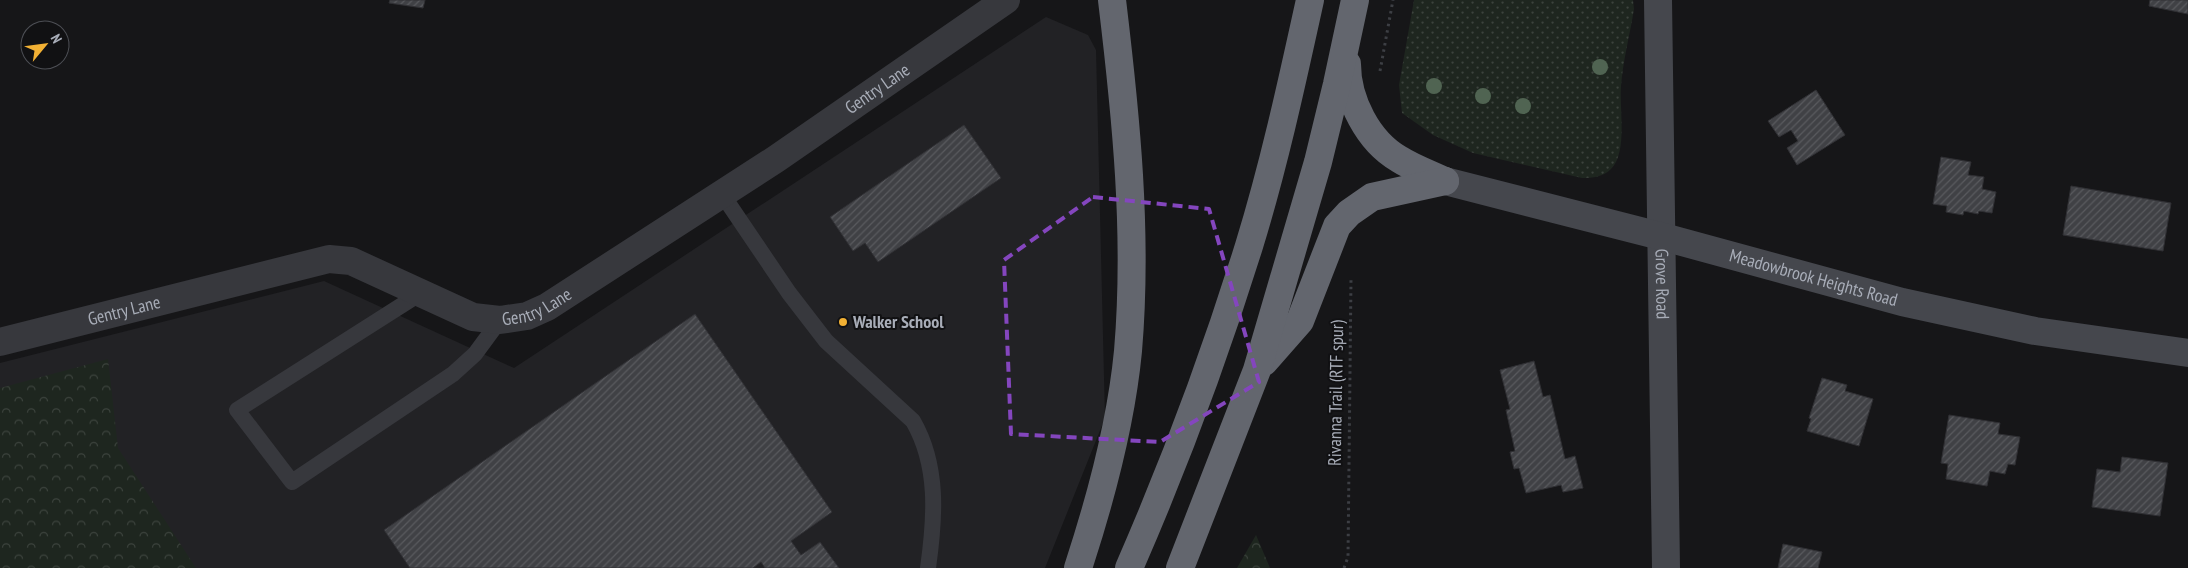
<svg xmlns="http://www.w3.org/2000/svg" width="2188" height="568" font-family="'PT Sans Narrow',sans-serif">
  <defs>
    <pattern id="grass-dots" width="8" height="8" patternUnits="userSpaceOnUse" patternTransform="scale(1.25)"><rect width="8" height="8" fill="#1e261f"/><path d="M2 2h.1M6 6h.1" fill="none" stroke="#3c433d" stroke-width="1.8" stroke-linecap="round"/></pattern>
    <pattern id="forest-crowns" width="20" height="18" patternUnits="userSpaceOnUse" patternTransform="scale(1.25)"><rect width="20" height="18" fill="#1e261f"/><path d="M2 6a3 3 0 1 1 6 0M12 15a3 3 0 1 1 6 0" fill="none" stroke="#3c433d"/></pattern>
    <pattern id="building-hatch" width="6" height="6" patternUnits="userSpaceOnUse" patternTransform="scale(1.25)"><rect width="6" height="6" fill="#404145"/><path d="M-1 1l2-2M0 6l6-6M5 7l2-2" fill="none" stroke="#595a5e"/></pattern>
  </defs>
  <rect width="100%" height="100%" fill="#161618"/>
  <polygon fill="#222225" points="1046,17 1088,35 1096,50 1105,418 1045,568 0,568 0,363 324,281 514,368"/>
  <path fill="url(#grass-dots)" d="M1414 0H1633L1634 9C1630 34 1623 60 1621 86 1619 108 1628 152 1611 169 1603 177 1593 178 1582 178L1473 153 1433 135 1402 113 1399 85Z"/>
  <g fill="url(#forest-crowns)">
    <polygon points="108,359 118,448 196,568 0,568 0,388"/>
    <polygon points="1256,535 1270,568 1237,568"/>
  </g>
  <g fill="url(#building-hatch)" stroke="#303034">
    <polygon points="390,0 425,0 423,8 389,3"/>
    <polygon points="2150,0 2188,0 2188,14 2149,6"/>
    <polygon points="1816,90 1845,135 1797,165 1787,148 1798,141 1791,130 1779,137 1768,121"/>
    <polygon points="964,125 1001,178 878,262 865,243 853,251 830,217"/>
    <polygon points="1941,157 1971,162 1968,175 1984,177 1982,189 1996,192 1992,213 1979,211 1978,214 1964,211 1963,215 1946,212 1947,206 1933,204"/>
    <polygon points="2071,186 2171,203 2163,251 2063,235"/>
    <polygon points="695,314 832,512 791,541 801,555 820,542 839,568 765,568 761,562 753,568 410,568 384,530"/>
    <polygon points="1534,361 1543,397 1550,395 1565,459 1575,456 1583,488 1563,492 1561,485 1526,493 1519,468 1514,469 1510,452 1515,451 1506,410 1510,409 1500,370"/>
    <polygon points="1822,378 1847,385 1845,391 1873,399 1859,446 1807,431 1811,419 1809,418"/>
    <polygon points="1949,415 2000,423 1998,434 2020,437 2015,465 2008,464 2005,474 1990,471 1987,486 1946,479 1948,464 1941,463"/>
    <polygon points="2122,457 2168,463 2160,516 2092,507 2097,469 2120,472"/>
    <polygon points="1783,544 1822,552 1818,568 1778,568"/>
  </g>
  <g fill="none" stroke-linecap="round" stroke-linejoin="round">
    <g stroke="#3d3f44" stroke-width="3" stroke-dasharray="2.5 4" stroke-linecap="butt">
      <polyline points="1380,71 1393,0"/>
      <polyline points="1344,568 1348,557 1351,279"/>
    </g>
    <g stroke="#37383d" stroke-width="16">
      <path d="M722 194 789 293 826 341 913 421C939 466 935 518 928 568"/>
      <polyline points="421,293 237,410 292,482 453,374 475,354 500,320"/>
    </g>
    <path stroke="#37383d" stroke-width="28" id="s1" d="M0 342 329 259 351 261 473 317 500 320 527 316 547 307 776 159 1006 0"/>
    <g stroke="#45474d" stroke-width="28">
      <path id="s2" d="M1658 0 1666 568"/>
      <path id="s3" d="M1445 181 1660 236 1902 302 2035 331 2188 353"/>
    </g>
    <g stroke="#63666e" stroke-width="28">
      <path d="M1347 64C1347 100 1368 141 1399 159 1413 168 1430 174 1445 181"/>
      <polyline points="1264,362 1300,321 1337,226 1349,213 1372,197 1445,181"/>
      <path d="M1078 568C1101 498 1121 424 1128 351 1138 234 1126 116 1112 0"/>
      <path d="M1129 568C1175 463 1215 355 1249 246 1274 165 1292 82 1310 0"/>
      <polyline points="1180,568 1257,370 1318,162 1337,84 1355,0"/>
    </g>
  </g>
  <g fill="#506452">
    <circle cx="1600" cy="67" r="8"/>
    <circle cx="1434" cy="86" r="8"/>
    <circle cx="1483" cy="96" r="8"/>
    <circle cx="1523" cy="106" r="8"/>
  </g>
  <path fill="none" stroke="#8446be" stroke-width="4" stroke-dasharray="10 6" stroke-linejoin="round" d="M1093 197 1209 209 1259 382 1160 442 1011 434 1004 260Z"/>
  <circle fill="#f2b134" stroke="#111113" stroke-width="2" cx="843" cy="322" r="5"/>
  <g text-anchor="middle" stroke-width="4" stroke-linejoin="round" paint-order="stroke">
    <g font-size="18" fill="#a8adb8" stroke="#111113">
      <text dy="6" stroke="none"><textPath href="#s1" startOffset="968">Gentry Lane</textPath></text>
      <text dy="6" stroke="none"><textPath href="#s3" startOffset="381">Meadowbrook Heights Road</textPath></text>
      <text dy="6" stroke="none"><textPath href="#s2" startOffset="284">Grove Road</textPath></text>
      <text dy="6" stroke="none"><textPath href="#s1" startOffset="562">Gentry Lane</textPath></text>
      <text dy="6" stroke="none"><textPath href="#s1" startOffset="128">Gentry Lane</textPath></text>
      <text transform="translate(1336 393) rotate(-89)" y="6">Rivanna Trail (RTF spur)</text>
    </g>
    <g font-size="18" font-weight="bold" fill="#a8adb8" stroke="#111113" text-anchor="start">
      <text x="853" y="328">Walker School</text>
    </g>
  </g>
  <g transform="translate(45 45) rotate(61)"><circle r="24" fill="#111113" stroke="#4d4f55"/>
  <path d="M0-4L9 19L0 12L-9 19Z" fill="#f2b134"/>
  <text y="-8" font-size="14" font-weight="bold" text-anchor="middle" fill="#a8adb8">N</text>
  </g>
</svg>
